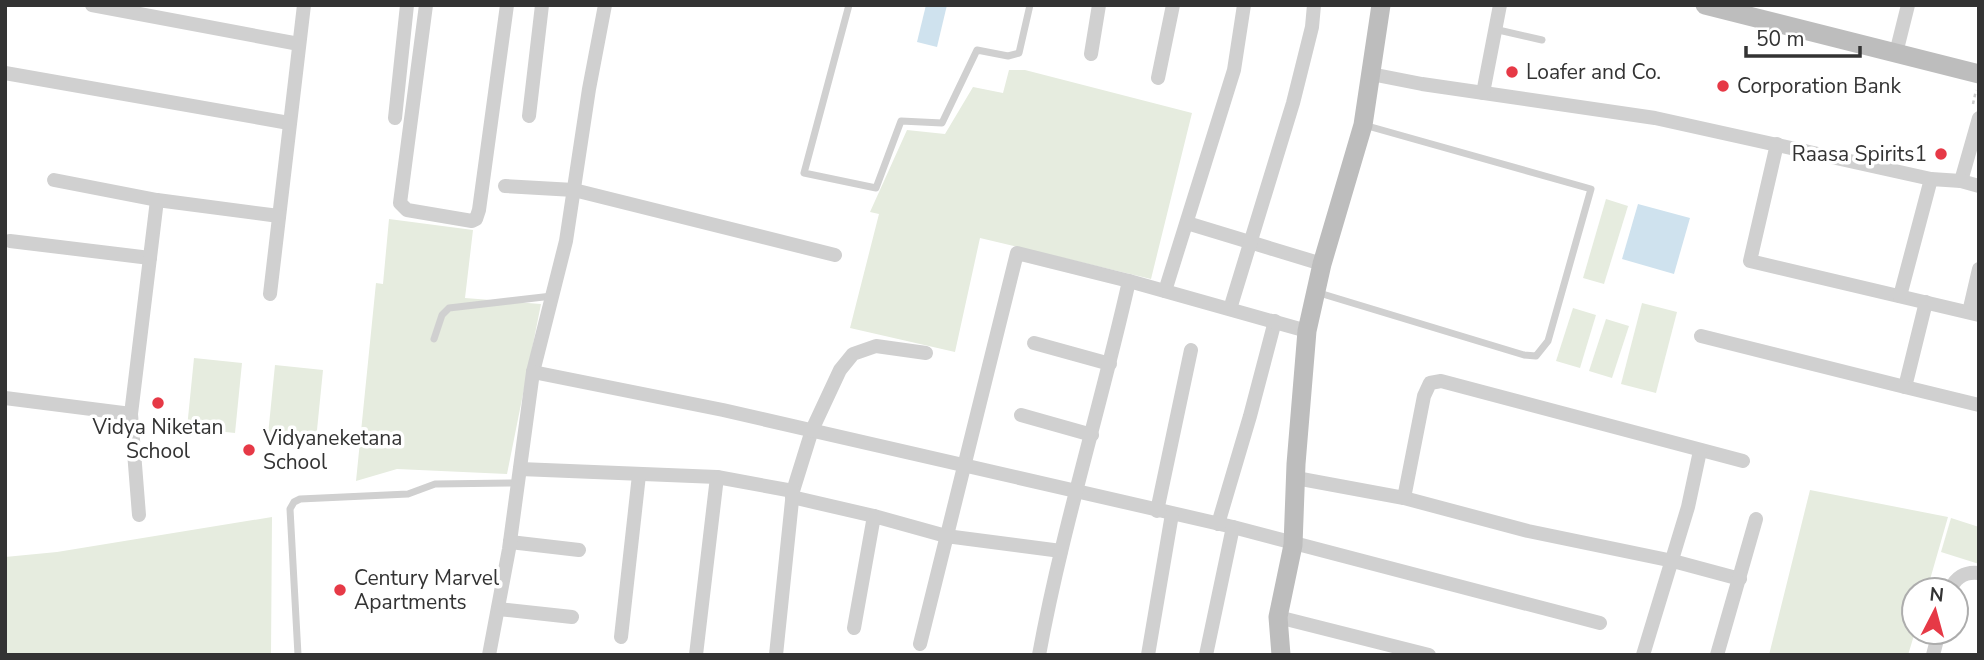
<svg xmlns="http://www.w3.org/2000/svg" width="1984" height="660" font-family="'Nunito Sans',sans-serif">
  <rect width="100%" height="100%" fill="#fff"/>
  <g fill="#e6ecdf">
    <polygon points="1009,70 1025,70 1192,113 1151,279 980,238 955,352 850,328 879,214 870,212 907,130 945,134 973,87 1003,93"/>
    <polygon points="1606,199 1628,206 1604,284 1583,278"/>
    <polygon points="389,219 473,230 465,298 541,304 507,474 397,469 356,481 376,283 383,284"/>
    <polygon points="1642,303 1677,312 1656,393 1621,384"/>
    <polygon points="1573,308 1596,315 1580,368 1556,361"/>
    <polygon points="1606,319 1629,326 1612,378 1589,371"/>
    <polygon points="194,358 242,363 235,433 187,428"/>
    <polygon points="275,365 323,370 316,440 268,435"/>
    <polygon points="1810,490 1948,517 1927,590 1914,590 1915,632 1908,655 1769,655"/>
    <polygon points="272,517 271,655 5,655 5,557 57,552"/>
    <polygon points="1951,518 1979,527 1979,564 1941,552"/>
  </g>
  <g fill="#cfe2ee">
    <polygon points="926,5 947,5 937,47 917,42"/>
    <polygon points="1638,204 1690,218 1674,274 1622,259"/>
  </g>
  <g fill="none" stroke-linecap="round" stroke-linejoin="round">
    <polyline stroke="#cdcdcd" stroke-width="2.5" stroke-dasharray="3.5 3.5" stroke-linecap="butt" points="1973,104 1976,90"/>
    <g stroke="#d0d0d0" stroke-width="7">
      <polyline points="849,5 804,173 876,188 901,121 942,123 977,50 1008,56 1019,53 1030,5"/>
      <polyline points="1494,29 1542,40"/>
      <polyline points="1316,292 1524,355 1536,356 1548,341 1591,189 1364,125"/>
      <polyline points="434,339 442,315 449,308 552,296"/>
      <polyline points="298,655 290,509 294,502 300,499 408,494 435,484 518,483"/>
    </g>
    <g stroke="#d0d0d0" stroke-width="14">
      <polyline points="92,5 299,44"/>
      <polyline points="426,5 400,203 407,210 472,221 476,219 479,210 507,5"/>
      <polyline points="1896,53 1908,5"/>
      <polyline points="1091,54 1099,5"/>
      <polyline points="5,73 289,123"/>
      <polyline points="1371,74 1422,84 1655,118 1931,179"/>
      <polyline points="1158,78 1173,5"/>
      <polyline points="1483,93 1500,5"/>
      <polyline points="529,116 542,5"/>
      <polyline points="395,118 407,5"/>
      <polyline points="1777,144 1750,261 1979,315"/>
      <polyline points="54,180 157,200"/>
      <polyline points="1961,181 1979,118"/>
      <polyline points="505,186 574,190 835,255"/>
      <polyline points="1187,223 1322,264"/>
      <polyline points="10,241 150,258"/>
      <polyline points="1165,291 1234,70 1244,5"/>
      <polyline points="270,294 304,5"/>
      <polyline points="1900,296 1931,179 1961,181 1979,186"/>
      <polyline points="1926,302 1905,387 1979,405"/>
      <polyline points="1230,309 1293,103 1312,27 1314,5"/>
      <polyline points="1969,312 1979,269"/>
      <polyline points="1701,336 1905,387"/>
      <polyline points="1034,343 1110,364"/>
      <polyline points="533,372 566,241 589,89 605,5"/>
      <polyline points="5,398 131,414"/>
      <polyline points="1021,415 1092,435"/>
      <polyline points="520,469 717,477 793,491 812,430 840,370 853,354 876,346 926,353"/>
      <polyline points="1296,478 1404,498 1528,531 1673,561 1740,579"/>
      <polyline points="792,497 874,516"/>
      <polyline points="1404,498 1424,396 1430,383 1441,381 1743,461"/>
      <polyline points="1157,511 1191,350"/>
      <polyline points="139,515 131,414 157,200 279,216"/>
      <polyline points="1218,524 1250,416 1275,321"/>
      <polyline points="510,542 579,550"/>
      <path d="M1950 590C1955 578 1965 571 1979 573"/>
      <polyline points="498,609 572,617"/>
      <polyline points="1278,617 1429,655"/>
      <polyline points="854,628 874,516 946,536 1061,551"/>
      <polyline points="621,637 639,475"/>
      <polyline points="920,644 1017,253 1129,281 1307,331"/>
      <polyline points="489,655 509,549 533,372 723,410 1233,527 1600,623"/>
      <polyline points="696,655 717,477"/>
      <polyline points="776,655 793,491"/>
      <path d="M1039 655C1062 529 1101 406 1129 281"/>
      <polyline points="1148,655 1172,514"/>
      <polyline points="1206,655 1233,527"/>
      <polyline points="1643,655 1688,507 1700,451"/>
      <polyline points="1717,655 1756,519"/>
      <polyline points="1933,655 1939,632"/>
    </g>
    <g stroke="#bdbdbd" stroke-width="19">
      <polyline points="1705,5 1979,74"/>
      <polyline points="1281,655 1278,617 1293,545 1296,464 1307,331 1322,264 1363,125 1381,5"/>
    </g>
  </g>
  <g fill="#e63946" stroke="#fff" stroke-width="2.5">
    <circle cx="1512" cy="72" r="7"/>
    <circle cx="1723" cy="86" r="7"/>
    <circle cx="1941" cy="154" r="7"/>
    <circle cx="158" cy="403" r="7"/>
    <circle cx="249" cy="450" r="7"/>
    <circle cx="340" cy="590" r="7"/>
  </g>
  <g text-anchor="middle" stroke-width="7" stroke-linejoin="round" paint-order="stroke">
    <g font-size="21" fill="#333" stroke="#fff" text-anchor="start">
      <text x="1526" y="79">Loafer and Co.</text>
      <text x="1737" y="93">Corporation Bank</text>
      <text x="1927" y="161" text-anchor="end">Raasa Spirits1</text>
      <text x="158" y="434" text-anchor="middle">Vidya Niketan<tspan x="158" dy="24">School</tspan></text>
      <text x="263" y="445">Vidyaneketana<tspan x="263" dy="24">School</tspan></text>
      <text x="354" y="585">Century Marvel<tspan x="354" dy="24">Apartments</tspan></text>
    </g>
  </g>
  <rect width="1984" height="660" fill="none" stroke="#333333" stroke-width="14"/>
  <g transform="translate(1935 611) rotate(6)"><circle r="33" fill="#ffffff" stroke="#adadad" stroke-width="2"/>
  <path d="M0-5L12 26L0 18L-12 26Z" fill="#e63946"/>
  <text y="-10" font-size="19" font-weight="bold" text-anchor="middle" fill="#333333">N</text>
  </g>
  <path d="M1746 46v10h114v-10" fill="none" stroke="#333333" stroke-width="3.5"/>
  <text x="1756" y="46" font-size="21" fill="#333333" stroke="#ffffff" stroke-width="5" paint-order="stroke">50 m</text>
</svg>
